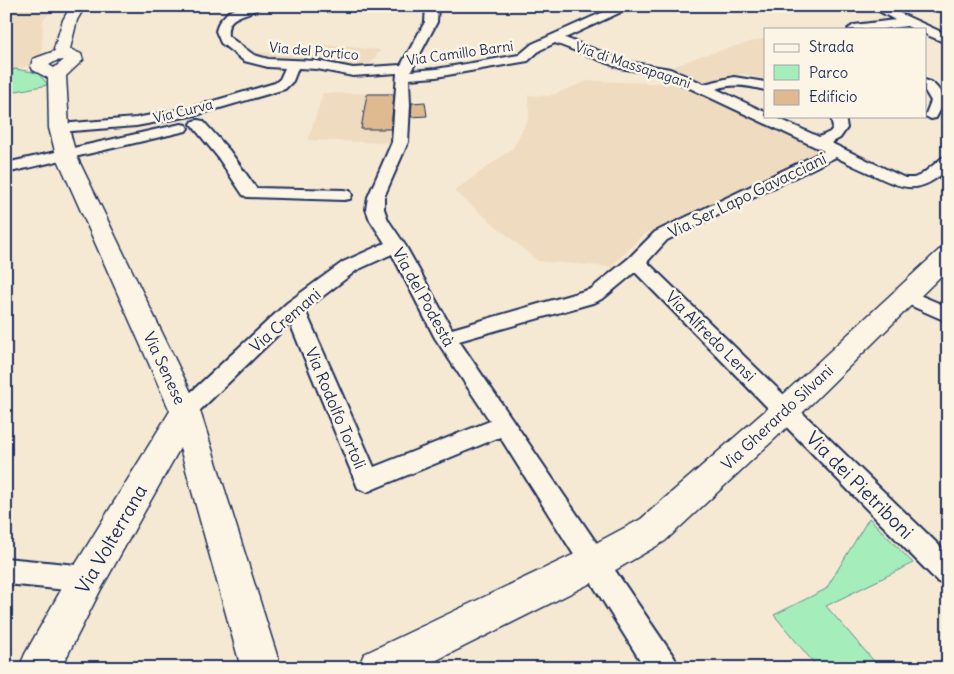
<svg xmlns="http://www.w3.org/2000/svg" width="954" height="674" font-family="Delius,sans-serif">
  <rect width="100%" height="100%" fill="#f6e9d4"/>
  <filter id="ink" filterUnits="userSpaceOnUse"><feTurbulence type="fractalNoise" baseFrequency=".02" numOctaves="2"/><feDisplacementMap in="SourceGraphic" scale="10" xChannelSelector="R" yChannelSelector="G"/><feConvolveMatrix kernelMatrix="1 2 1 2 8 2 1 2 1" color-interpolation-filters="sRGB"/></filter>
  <g filter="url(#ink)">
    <g fill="#efdbc0">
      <polygon points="6,6 57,6 43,20 42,53 29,66 6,71"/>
      <polygon points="765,38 765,80 745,74 697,83 665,70 700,56"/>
      <polygon points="316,44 381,50 365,70 271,62 247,54 254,52 307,55"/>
      <polygon points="588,81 689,84 824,150 643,235 611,267 538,261 454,191 513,148 529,117 528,95 549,96"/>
      <polygon points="323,93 399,94 392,143 308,140"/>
    </g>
    <g fill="#a5edba" stroke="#608e8c">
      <polygon points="16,69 38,73 48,85 6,93 6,71"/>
      <polygon points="869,518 913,563 826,606 880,668 818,668 774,615 826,589"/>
    </g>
    <g fill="#dfb990" stroke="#1b2f5e">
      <polygon points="367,94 394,94 391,129 361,129"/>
      <polygon points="425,102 427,116 411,117 412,103"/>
    </g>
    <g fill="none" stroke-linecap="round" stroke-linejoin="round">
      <g stroke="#1b2f5e" stroke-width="4">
        <g id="minor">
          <path d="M242 6H261C251 17 225 12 228 36L254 55 268 59 317 61 353 68 401 65 425 22 426 6H438L437 22 411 71 436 69 519 55 532 44 592 17 618 6H634L565 38 628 62 670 69 704 84 734 77 765 82V90C747 86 733 83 716 89L765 112V116H773L819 137 830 132 833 128 831 116H845L847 128 840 138 831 143 905 178H914L921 175 942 158 948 156V169C921 193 907 191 876 176 863 170 849 164 836 157L667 240 647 262 948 554V586L938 582 635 272 605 297 596 302 459 341 674 657 679 668H645L500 437 376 488 367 492 358 488 290 323 193 417 185 420 177 417 173 411 177 405 287 303 343 262 385 243 370 220 366 209 368 197 392 142 397 73 353 76 317 69 298 68 293 81 285 89 196 115 136 126 59 132 54 131 52 128 54 125 59 124 136 118 193 107 275 83 280 79 285 68 268 67 244 61 221 43 216 31 219 22 228 12ZM555 43 620 68 662 75 824 151 655 232 629 258 591 289 452 329 405 245 388 220 384 209V197L408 142 410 105 409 79 436 77 528 61 540 50ZM392 254 435 338 490 421 374 467 305 310 357 270Z"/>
          <polygon points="870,6 884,6 948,35 948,44 925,34 925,29 913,29 907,26 883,29 848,29 854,25 895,20"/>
          <path d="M925 80C936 83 941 92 945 101L936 118 931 119 925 116 931 101 925 91Z"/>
          <polygon points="198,120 203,121 229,150 256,188 344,190 350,191 352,195 350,199 344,200 247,197 243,195 217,156 191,124 193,121"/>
          <polygon points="181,124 186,125 188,128 186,131 6,173 6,163"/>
          <polygon points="905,289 948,307 948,322 898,300 895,295 898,290"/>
          <polygon points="6,558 87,566 97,570 101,579 97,588 87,592 6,584"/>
        </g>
      </g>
      <g stroke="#1b2f5e" stroke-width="3">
        <g id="secondary">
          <path d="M71 6H85L77 20 70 49 81 54 83 60 66 76 69 128 76 155 200 411 281 668H241L180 448 100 591 61 668H19L25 654 74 567 170 411 56 155 49 128 48 78 33 70 31 66 33 59 55 51 54 49 63 20ZM64 60 54 68 49 65 56 61Z"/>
          <polygon points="948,248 948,269 796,419 665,541 607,575 421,668 358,668 364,654 581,551 641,519 774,403 939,250"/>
        </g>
      </g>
      <use href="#minor" fill="#fcf5e5" fill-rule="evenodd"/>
      <use href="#secondary" fill="#fcf5e5" fill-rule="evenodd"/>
    </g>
  </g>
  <g text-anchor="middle" stroke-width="5" stroke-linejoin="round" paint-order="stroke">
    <g font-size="14" fill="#1b2f5e" stroke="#fcf5e5">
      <text transform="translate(314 51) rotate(5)" y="5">Via del Portico</text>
      <text transform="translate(460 53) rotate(-8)" y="5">Via Camillo Barni</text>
      <text transform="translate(633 65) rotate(18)" y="5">Via di Massapagani</text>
      <text transform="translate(183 111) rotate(-14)" y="5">Via Curva</text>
    </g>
    <g font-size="16" fill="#1b2f5e" stroke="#fcf5e5">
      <text transform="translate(747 195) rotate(-26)" y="6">Via Ser Lapo Gavacciani</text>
      <text transform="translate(424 297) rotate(61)" y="6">Via del Podestà</text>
      <text transform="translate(285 320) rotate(-41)" y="6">Via Cremani</text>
      <text transform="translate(711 336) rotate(45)" y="6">Via Alfredo Lensi</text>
      <text transform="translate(165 368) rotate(65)" y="6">Via Senese</text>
      <text transform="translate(336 408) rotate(67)" y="6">Via Rodolfo Tortoli</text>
      <text transform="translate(777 417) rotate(-43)" y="6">Via Gherardo Silvani</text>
    </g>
    <g font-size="19" fill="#1b2f5e" stroke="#fcf5e5">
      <text transform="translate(860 485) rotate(45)" y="7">Via dei Pietriboni</text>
      <text transform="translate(111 539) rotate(-60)" y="7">Via Volterrana</text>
    </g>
  </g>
  <rect width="954" height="674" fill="none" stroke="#fcf5e5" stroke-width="25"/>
  <rect x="12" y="12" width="929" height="649" fill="none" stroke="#1b2f5e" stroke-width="2" filter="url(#ink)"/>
  <rect x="764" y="28" width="162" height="90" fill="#fcf5e5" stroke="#a2a6af"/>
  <rect x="774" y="44" width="25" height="8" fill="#fcf5e5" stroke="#a2a6af"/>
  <text x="809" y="52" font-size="15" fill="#1b2f5e">Strada</text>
  <rect x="774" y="65" width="25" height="15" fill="#a5edba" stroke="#a2a6af"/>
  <text x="809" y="78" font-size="15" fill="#1b2f5e">Parco</text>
  <rect x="774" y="90" width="25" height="15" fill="#dfb990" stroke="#a2a6af"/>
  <text x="809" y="102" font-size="15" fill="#1b2f5e">Edificio</text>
</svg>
